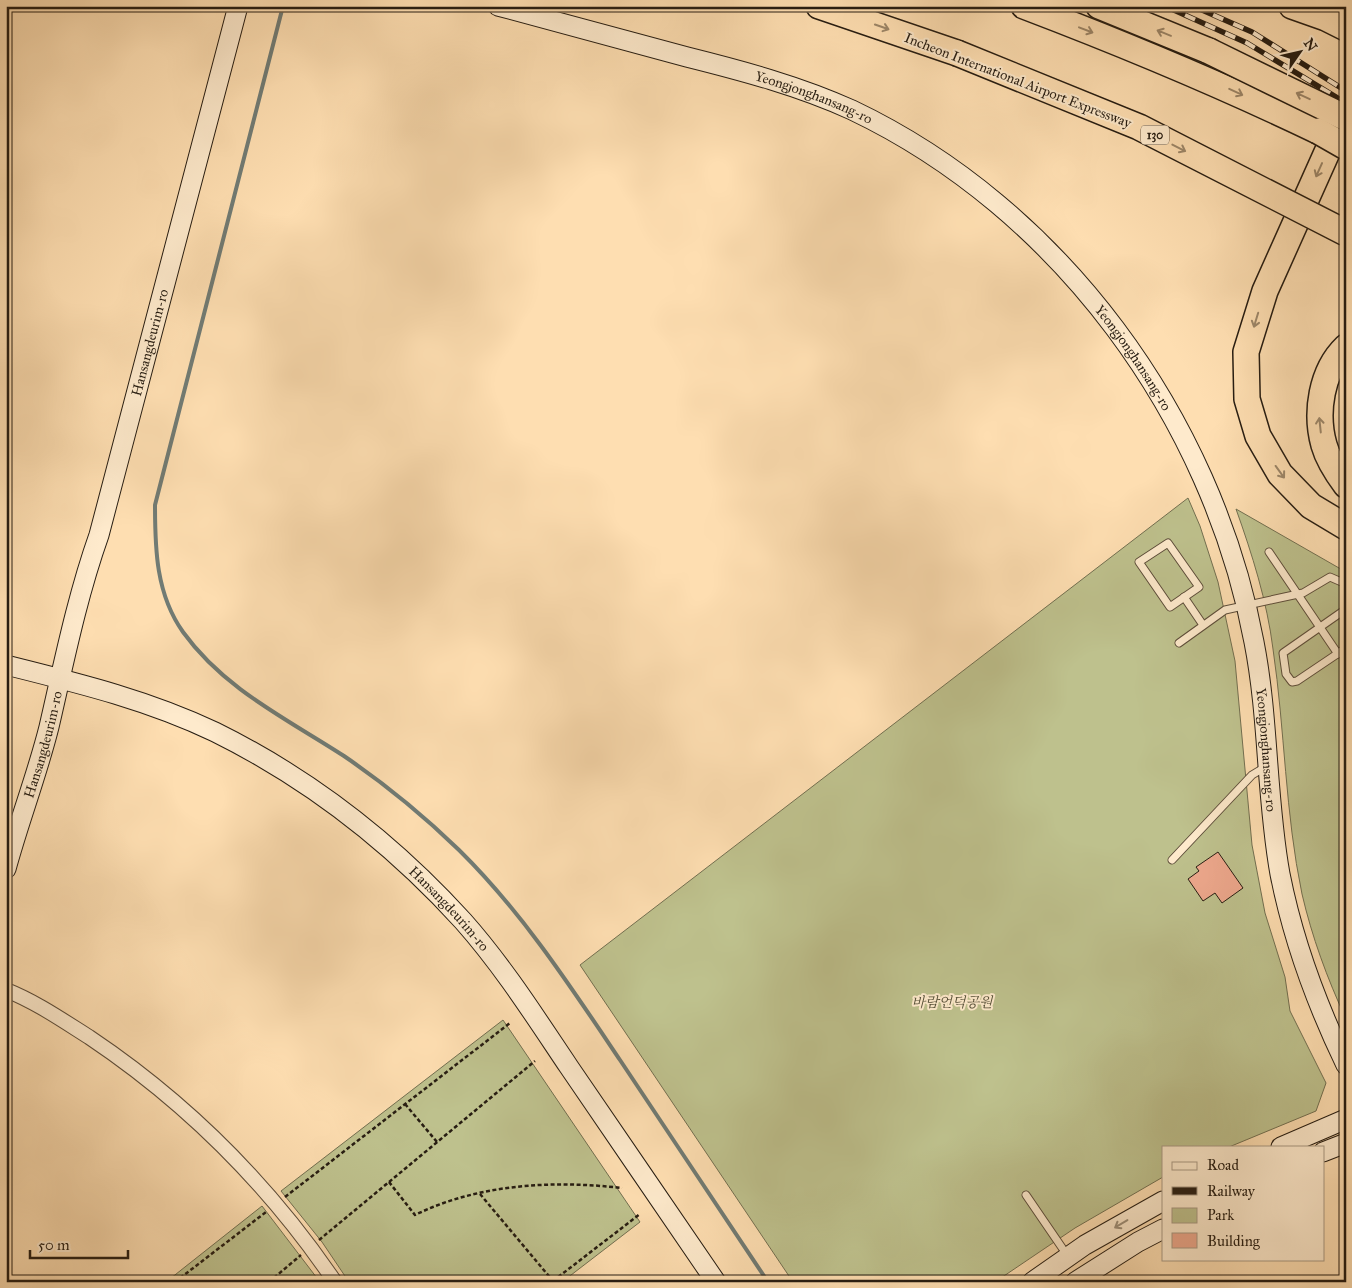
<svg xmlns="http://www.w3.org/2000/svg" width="1352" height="1288" font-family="'IM FELL Great Primer','Noto Serif KR',serif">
  <rect width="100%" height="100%" fill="#fedeb1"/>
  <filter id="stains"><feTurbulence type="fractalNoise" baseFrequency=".004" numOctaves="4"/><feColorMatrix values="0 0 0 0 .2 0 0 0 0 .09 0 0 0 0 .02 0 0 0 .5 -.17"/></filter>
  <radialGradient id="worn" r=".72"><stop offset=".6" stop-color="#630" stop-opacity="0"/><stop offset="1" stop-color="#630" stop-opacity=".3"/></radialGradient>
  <g fill="#bec18d" stroke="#726f50">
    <polygon points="1188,498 1200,526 1218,582 1235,661 1252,845 1265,913 1285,977 1290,1011 1326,1083 1316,1111 1229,1147 1163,1147 1163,1177 1075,1228 995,1282 793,1282 580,965"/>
    <path d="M1236 509 1346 572V1019C1327 978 1312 937 1302 894 1285 813 1285 730 1273 649 1267 601 1252 554 1236 509Z"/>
    <polygon points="503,1020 640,1222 562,1282 349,1282 322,1242 281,1191"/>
    <polygon points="262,1206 320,1282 166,1282"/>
  </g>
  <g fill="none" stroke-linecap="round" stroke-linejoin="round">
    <path stroke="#717b74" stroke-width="4" d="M283 6 155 505C155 549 156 594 183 632 224 689 287 719 344 756 385 784 423 815 459 850 522 912 571 987 620 1060 669 1134 719 1208 768 1282"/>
  </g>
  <polygon fill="#eea88d" stroke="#271d12" points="1218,852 1243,888 1222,903 1215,893 1203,901 1188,879 1199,871 1196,867"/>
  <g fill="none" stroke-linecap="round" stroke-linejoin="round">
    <g stroke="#5d4d3a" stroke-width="9">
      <g id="lane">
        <polygon points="1168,543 1199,587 1170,607 1139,562"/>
        <polyline points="1269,552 1338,654"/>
        <polyline points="1184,597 1203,625"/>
        <polyline points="1346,609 1283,653 1286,674 1292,682 1297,681 1346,648"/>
        <polyline points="1179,643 1225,610 1303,593 1330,577 1346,584"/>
        <polyline points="1172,860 1252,775 1267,766"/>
        <polyline points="1026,1195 1067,1255"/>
      </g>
    </g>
    <g stroke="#5d4d3a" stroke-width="16">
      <path id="street" d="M6 990C36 1002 62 1020 89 1037 186 1102 269 1185 335 1282"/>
    </g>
    <g stroke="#271d12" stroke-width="21">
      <g id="secondary">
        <path id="s1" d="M498 6C561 23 624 40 687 57 743 71 799 86 852 110 1060 209 1212 417 1254 642 1269 718 1266 797 1280 874 1293 940 1317 1005 1346 1065"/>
        <path id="s2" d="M6 665C78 683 148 700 215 732 310 779 392 843 463 921 503 966 536 1018 569 1067 618 1139 667 1210 716 1282"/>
        <path id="s3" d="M6 869C19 821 37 775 49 727 64 662 77 597 99 535L238 6"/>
        <polyline points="1281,1147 1346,1119"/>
        <polyline points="1323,1152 1346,1143"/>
        <polyline points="1032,1282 1085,1245 1163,1201"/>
        <polyline points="1075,1282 1138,1242 1163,1229"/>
      </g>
    </g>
    <g stroke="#271d12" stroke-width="28">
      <g id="highway">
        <polyline points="819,6 957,53"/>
        <path d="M1024 6C1124 44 1222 85 1318 131"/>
        <polyline points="1099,6 1209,51"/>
        <polyline points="1292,6 1326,18 1346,28"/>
        <polyline points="1341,121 1265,291 1246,352 1247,399 1258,436 1280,474 1311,506 1346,527"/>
        <path d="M1346 347C1321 371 1315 413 1324 445 1328 459 1337 473 1346 485"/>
      </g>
    </g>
    <g stroke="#271d12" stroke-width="2.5" stroke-dasharray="4 2.5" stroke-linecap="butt">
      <polyline points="405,1104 437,1142"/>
      <path d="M389 1182 415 1215C478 1184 553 1180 622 1188"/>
      <polyline points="480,1194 553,1281"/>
      <polyline points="285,1197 510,1023"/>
      <polyline points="319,1240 535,1061"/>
      <polyline points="553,1281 640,1214"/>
      <polyline points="175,1282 266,1212"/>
      <polyline points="269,1282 301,1255"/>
    </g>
    <use href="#lane" stroke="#feeacc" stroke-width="7"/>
    <use href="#street" stroke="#feeacc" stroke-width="14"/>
    <use href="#secondary" stroke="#feeacc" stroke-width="19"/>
    <use href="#highway" stroke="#fedeb1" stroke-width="25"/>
    <g stroke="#271d12" stroke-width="5.5">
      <g id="rail">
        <polyline points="1165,6 1247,43 1346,103"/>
        <polyline points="1193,6 1252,32 1346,91"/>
      </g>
    </g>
    <use href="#rail" stroke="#feeacc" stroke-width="4" stroke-dasharray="11" stroke-linecap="butt"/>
    <g stroke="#271d12" stroke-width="28" stroke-linecap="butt">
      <g id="highway-bridge">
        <polyline points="1209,51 1346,118"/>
        <polyline points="957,53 1139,127 1346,233"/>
        <polyline points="1318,131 1346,147"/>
      </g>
    </g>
    <use href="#highway-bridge" stroke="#fedeb1" stroke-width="25"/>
  </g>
  <defs><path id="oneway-shaft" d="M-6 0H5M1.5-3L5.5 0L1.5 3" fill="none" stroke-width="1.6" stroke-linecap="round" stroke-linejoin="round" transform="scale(1.25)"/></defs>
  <g stroke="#9d8769">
    <use href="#oneway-shaft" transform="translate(882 27) rotate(19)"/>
    <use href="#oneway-shaft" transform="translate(1086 30) rotate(21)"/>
    <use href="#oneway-shaft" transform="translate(1164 33) rotate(-158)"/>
    <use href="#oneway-shaft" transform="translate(1236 92) rotate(25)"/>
    <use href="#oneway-shaft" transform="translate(1303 96) rotate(-155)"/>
    <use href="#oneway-shaft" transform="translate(1179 148) rotate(27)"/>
    <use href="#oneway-shaft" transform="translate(1319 170) rotate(114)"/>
    <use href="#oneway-shaft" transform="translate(1256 320) rotate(107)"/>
    <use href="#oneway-shaft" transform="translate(1320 425) rotate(-96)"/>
    <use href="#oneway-shaft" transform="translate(1280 472) rotate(54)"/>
  </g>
  <use stroke="#9d8e78" href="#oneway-shaft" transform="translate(1121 1224) rotate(149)"/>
  <g text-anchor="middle" stroke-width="4" stroke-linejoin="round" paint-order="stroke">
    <rect fill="#feeacc" stroke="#685a4a" stroke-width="1" x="1141" y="125.5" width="28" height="19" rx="4"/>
    <g font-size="12" font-weight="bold" fill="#271d12">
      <text x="1155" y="139">130</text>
    </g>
    <g font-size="14" fill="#271d12" stroke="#feeacc">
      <text transform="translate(1018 80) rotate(21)" y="5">Incheon International Airport Expressway</text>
      <text dy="5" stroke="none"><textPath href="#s1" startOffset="329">Yeongjonghansang-ro</textPath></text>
      <text dy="5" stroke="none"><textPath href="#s3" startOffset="546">Hansangdeurim-ro</textPath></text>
      <text dy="5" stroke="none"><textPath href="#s1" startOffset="749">Yeongjonghansang-ro</textPath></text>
      <text dy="5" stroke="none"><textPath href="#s3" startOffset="130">Hansangdeurim-ro</textPath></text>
      <text dy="5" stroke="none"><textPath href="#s1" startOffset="1169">Yeongjonghansang-ro</textPath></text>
      <text dy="5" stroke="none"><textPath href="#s2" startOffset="515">Hansangdeurim-ro</textPath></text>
    </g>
    <g font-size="14" font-style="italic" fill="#544e37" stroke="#feeacc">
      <text x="952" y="1007">바람언덕공원</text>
    </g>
  </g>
  <rect width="1352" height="1288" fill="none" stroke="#fedeb1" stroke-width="25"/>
  <rect x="8" y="8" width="1337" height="1273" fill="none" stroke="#271d12" stroke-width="2.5"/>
  <rect x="12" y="12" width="1327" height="1263" fill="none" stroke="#271d12"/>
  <rect x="1162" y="1146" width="162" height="115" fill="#feeacc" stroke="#a89882"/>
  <rect x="1172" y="1162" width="25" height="8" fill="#feeacc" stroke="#a89882"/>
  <text x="1207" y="1170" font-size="15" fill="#271d12">Road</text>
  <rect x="1172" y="1187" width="25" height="8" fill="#271d12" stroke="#a89882"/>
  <text x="1207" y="1196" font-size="15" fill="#271d12">Railway</text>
  <rect x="1172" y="1208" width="25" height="15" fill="#bec18d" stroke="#a89882"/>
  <text x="1207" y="1220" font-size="15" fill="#271d12">Park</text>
  <rect x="1172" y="1233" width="25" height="15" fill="#eea88d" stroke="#a89882"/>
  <text x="1207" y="1246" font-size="15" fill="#271d12">Building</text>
  <g transform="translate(1300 52) rotate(56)" stroke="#feeacc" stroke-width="4" paint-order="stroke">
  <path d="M0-4L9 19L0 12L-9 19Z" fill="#271d12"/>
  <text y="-8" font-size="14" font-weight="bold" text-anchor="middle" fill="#271d12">N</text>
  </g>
  <path d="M30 1250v8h98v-8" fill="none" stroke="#271d12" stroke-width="2.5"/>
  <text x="38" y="1250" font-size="15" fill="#271d12" stroke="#feeacc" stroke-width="4" paint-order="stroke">50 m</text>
  <rect width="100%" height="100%" filter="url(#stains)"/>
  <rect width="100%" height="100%" fill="url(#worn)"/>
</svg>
